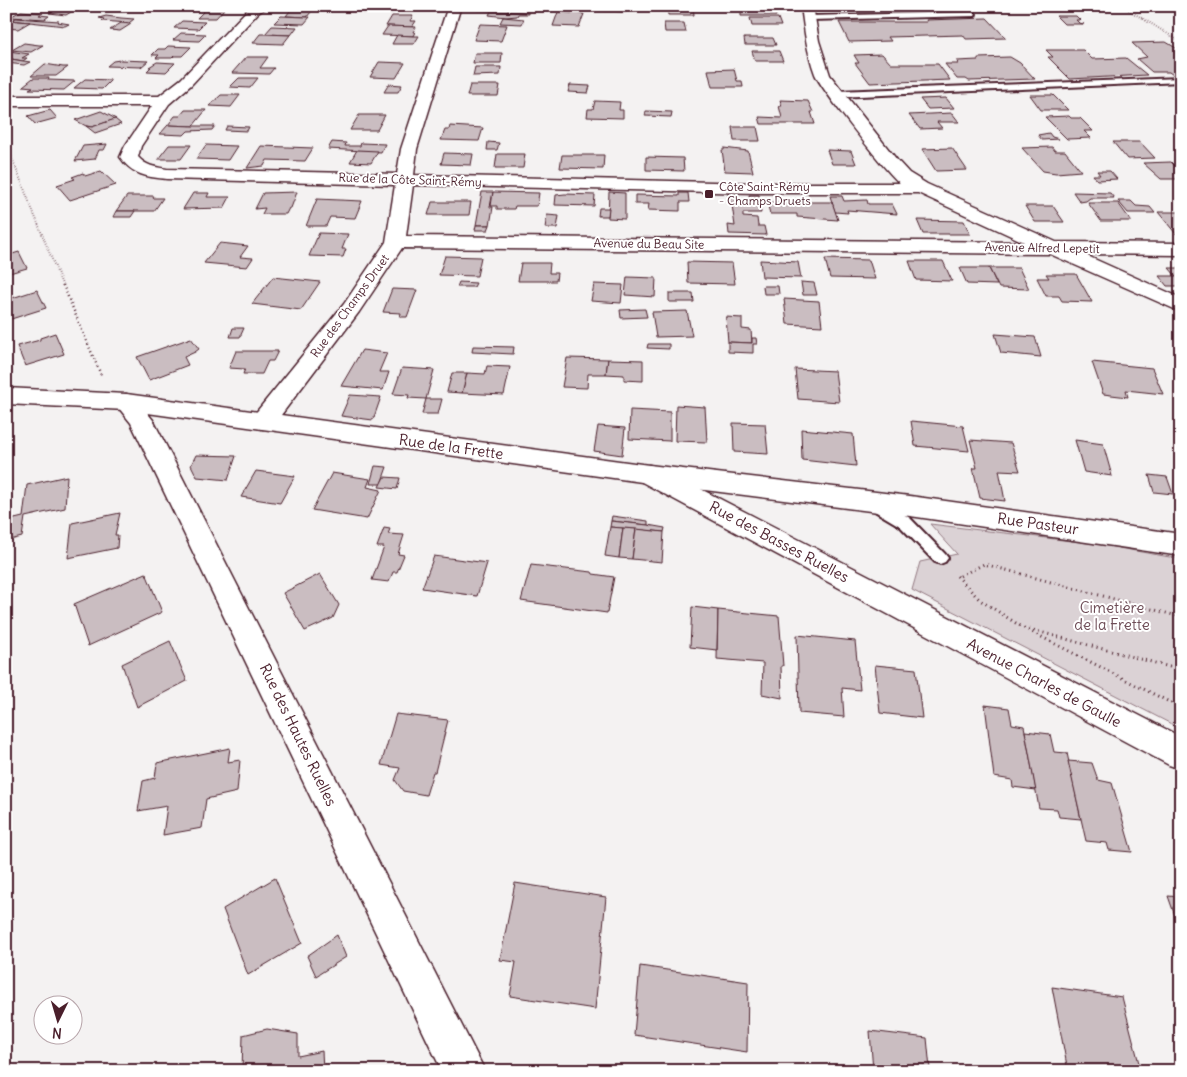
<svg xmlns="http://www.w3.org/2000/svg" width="1187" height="1077" font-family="Delius,sans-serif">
  <rect width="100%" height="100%" fill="#f4f2f2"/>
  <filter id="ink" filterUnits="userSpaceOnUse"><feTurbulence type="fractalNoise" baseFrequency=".02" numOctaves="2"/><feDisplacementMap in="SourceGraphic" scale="10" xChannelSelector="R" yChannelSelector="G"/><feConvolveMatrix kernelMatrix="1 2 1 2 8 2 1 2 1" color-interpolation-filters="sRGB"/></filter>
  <g filter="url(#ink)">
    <polygon fill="#dbd2d5" stroke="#927880" points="930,524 1096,544 1181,559 1181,729 912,590 920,562 957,554"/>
    <g fill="#cabdc1" stroke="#4a1f2b">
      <polygon points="81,6 66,15 49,13 59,7 55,6"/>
      <polygon points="366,6 385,6 404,7 402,10 396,9 394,13 362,13"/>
      <polygon points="479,6 515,6 509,8 507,12 477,10"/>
      <polygon points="605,6 630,6 627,7 626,12 604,11"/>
      <polygon points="667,6 693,6 694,15 668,15"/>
      <polygon points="746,6 771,6 772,11 747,11"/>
      <polygon points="293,7 314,8 307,17 286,16"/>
      <polygon points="206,9 224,9 216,18 197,18"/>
      <polygon points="21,11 43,13 39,15 49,16 45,19 10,17"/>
      <polygon points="491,11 519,12 529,13 529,14 518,14 517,16 506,17 489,15"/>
      <polygon points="741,11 775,11 776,16 741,16"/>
      <polygon points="558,12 584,14 579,27 553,26"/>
      <polygon points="106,16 121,18 134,19 129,23 102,21 104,19 99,18"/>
      <polygon points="281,16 307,17 310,17 304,24 274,23"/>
      <polygon points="392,16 413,16 410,21 416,21 412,27 386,26"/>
      <polygon points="1056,16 1076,16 1080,20 1076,20 1079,23 1084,24 1064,24"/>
      <polygon points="503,17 524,19 522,24 500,23"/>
      <polygon points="16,18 59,21 58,22 69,24 65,26 12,20"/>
      <polygon points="750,18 778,18 781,26 752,26"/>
      <polygon points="987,18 1006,38 966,39 963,35 888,37 891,41 849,42 839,22 927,22 926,20"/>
      <polygon points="12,20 18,21 30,22 18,29 6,28 6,23"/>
      <polygon points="182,21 205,22 198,29 174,28"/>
      <polygon points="121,23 131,24 120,31 110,30"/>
      <polygon points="664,23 684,23 686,32 665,32"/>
      <polygon points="480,24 507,25 501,41 474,40"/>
      <polygon points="272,26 297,27 291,35 265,34"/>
      <polygon points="388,26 416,27 413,32 415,32 413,36 382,35"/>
      <polygon points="181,33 206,34 199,41 173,40"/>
      <polygon points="260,34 265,34 290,35 283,44 253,43"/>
      <polygon points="397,35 413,36 419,36 414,44 392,44"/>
      <polygon points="744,38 773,38 776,45 745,45"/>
      <polygon points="1166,42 1181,51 1181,75 1173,75 1169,72 1152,72 1137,59 1147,57 1132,43"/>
      <polygon points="24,43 39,45 43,45 31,52 12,50"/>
      <polygon points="168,46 191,47 182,56 174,56 172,58 156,58 159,55 152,55 158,49 165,49"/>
      <polygon points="1046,50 1083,50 1092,59 1126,58 1147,75 1070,79 1048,57 1053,57"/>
      <polygon points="9,51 29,54 22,58 27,58 23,61 6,58 6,52"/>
      <polygon points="752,51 779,51 783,61 755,61"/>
      <polygon points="475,53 502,53 501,63 473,63"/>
      <polygon points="882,54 891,64 938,64 950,80 870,83 855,63 859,63 854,55"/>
      <polygon points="246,57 268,57 260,68 274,68 269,74 232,73"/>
      <polygon points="1010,57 1020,63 1035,79 969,81 966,79 957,79 945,64 958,64 957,61 978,60 978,58"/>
      <polygon points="11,59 17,60 30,62 24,65 6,63"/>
      <polygon points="120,60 148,61 141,67 107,66 113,61"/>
      <polygon points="157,62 175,63 166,72 147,71 151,67 149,67"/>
      <polygon points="379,62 405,63 396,78 370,77"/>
      <polygon points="45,64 63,67 68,67 56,76 31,76"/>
      <polygon points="475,67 501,67 500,75 473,76"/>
      <polygon points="734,69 737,81 742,81 743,87 712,87 708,70"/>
      <polygon points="33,78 49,78 48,80 75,81 64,90 29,89 33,87 23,86"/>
      <polygon points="239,78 258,78 250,88 230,87"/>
      <polygon points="85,79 111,80 102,89 74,88"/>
      <polygon points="389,84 402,85 398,92 384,92"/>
      <polygon points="470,85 500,85 498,96 467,96"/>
      <polygon points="570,85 590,86 588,93 568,92"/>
      <polygon points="221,95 240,95 231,107 209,106"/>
      <polygon points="1030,95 1053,95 1068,110 1041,110"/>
      <polygon points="946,98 954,108 928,109 920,99"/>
      <polygon points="780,100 808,101 813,112 811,112 815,124 761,124 759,117 782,118 779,106 782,106"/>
      <polygon points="595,101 620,102 619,110 623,110 623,118 587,117 588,109 593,109"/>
      <polygon points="50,110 57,118 35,124 28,116"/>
      <polygon points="185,110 206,110 193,126 168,125 175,116 180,116"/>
      <polygon points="101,111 116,119 92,127 86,126 75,120"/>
      <polygon points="646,111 672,112 671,117 645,116"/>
      <polygon points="952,113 959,122 937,122 942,128 920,129 909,115"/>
      <polygon points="359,115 385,115 377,130 350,130"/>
      <polygon points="1069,116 1071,118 1080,118 1093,131 1084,131 1091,138 1067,139 1045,117"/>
      <polygon points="115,119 121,124 95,133 86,126 92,127"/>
      <polygon points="168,125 193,126 215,126 212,130 188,131 184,135 160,134"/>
      <polygon points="227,126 249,127 247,131 225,130"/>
      <polygon points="450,126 483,128 479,141 441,140 445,130 449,130"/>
      <polygon points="732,127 757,127 760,141 734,141"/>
      <polygon points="1049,133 1052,137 1059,139 1042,140 1038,135"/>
      <polygon points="332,142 346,143 345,146 360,146 361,143 385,144 381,152 328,149"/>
      <polygon points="488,142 499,143 497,150 487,150"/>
      <polygon points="1113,142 1140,142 1155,158 1127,159"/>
      <polygon points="107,144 104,150 99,150 95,159 75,161 83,146"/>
      <polygon points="169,145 191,145 181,159 158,159"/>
      <polygon points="206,145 237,146 228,160 196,159"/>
      <polygon points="261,146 313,148 305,161 267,160 264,166 247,168"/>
      <polygon points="1052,147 1055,151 1065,151 1081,171 1056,173 1043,171 1022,148"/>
      <polygon points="724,148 748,151 753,172 725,171 722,150 724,150"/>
      <polygon points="952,148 967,170 936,171 922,149"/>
      <polygon points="357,150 378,151 371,163 350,162"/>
      <polygon points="827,150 851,151 856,164 832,164"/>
      <polygon points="444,153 473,154 471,165 441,164"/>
      <polygon points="497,154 525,154 523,168 495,168"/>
      <polygon points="562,155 604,155 603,169 560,168"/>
      <polygon points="646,157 683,158 684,171 646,170"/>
      <polygon points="1171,162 1181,172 1181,179 1161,179 1143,163"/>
      <polygon points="101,171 116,185 70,200 57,185 75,179 72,177 83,173 85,176"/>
      <polygon points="1097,171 1110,171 1117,179 1097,180 1093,175 1100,175"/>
      <polygon points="297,192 291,208 289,208 286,214 262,214 265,208 255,209 263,193"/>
      <polygon points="482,192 493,192 490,207 493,207 490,225 476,225"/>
      <polygon points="493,192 539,193 537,206 515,206 514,209 497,209 497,206 491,206"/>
      <polygon points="609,192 625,193 625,219 608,218"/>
      <polygon points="1073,192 1110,193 1114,198 1090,198 1086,201 1080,202"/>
      <polygon points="193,193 209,193 207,197 230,197 224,208 183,209"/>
      <polygon points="679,193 688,193 689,202 680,202 680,211 648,210 649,204 635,204 635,195 679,196"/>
      <polygon points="565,194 595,195 594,206 555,205 556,195"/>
      <polygon points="728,194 736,194 736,203 729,203"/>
      <polygon points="749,195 759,195 761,204 750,203"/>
      <polygon points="127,196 154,196 153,198 163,198 154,211 116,211"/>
      <polygon points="830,196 842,196 844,201 867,200 868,204 892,204 897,214 847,210 848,213 835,212"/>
      <polygon points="317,199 362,201 355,218 330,217 326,226 306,226"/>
      <polygon points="1118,201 1131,201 1136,206 1150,207 1155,213 1128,213"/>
      <polygon points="432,202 471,202 469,215 428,215"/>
      <polygon points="767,202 832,202 838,220 797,217 797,214 770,214"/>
      <polygon points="1088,203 1118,203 1131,221 1101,221"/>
      <polygon points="732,205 760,206 761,213 743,213 743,217 757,218 758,226 764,226 766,235 729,234 728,225 735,226"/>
      <polygon points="1025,206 1053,206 1064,222 1035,222"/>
      <polygon points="599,208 609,208 608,216 598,216"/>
      <polygon points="116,211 135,211 131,217 113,217"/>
      <polygon points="1158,212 1181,212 1181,234 1176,234"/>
      <polygon points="547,215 559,216 557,228 545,228"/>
      <polygon points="917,220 964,221 970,234 923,234"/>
      <polygon points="476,225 490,225 488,230 475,230"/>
      <polygon points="319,233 348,234 342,249 346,249 343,257 309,256"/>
      <polygon points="220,243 248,246 240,257 253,258 247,267 204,263"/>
      <polygon points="19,252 27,268 6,274 6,256"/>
      <polygon points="445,256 481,257 477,276 439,275"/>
      <polygon points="825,259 869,260 875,279 830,278"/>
      <polygon points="760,260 798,262 801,278 762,277"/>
      <polygon points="909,261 943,261 952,281 916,280"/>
      <polygon points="687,262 732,263 735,284 688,283"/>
      <polygon points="521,263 550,263 549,273 557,273 556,281 518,281"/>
      <polygon points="960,268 989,268 997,285 967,284"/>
      <polygon points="989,268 1019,268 1029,289 999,288"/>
      <polygon points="1169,268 1181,268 1181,286 1167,286 1159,276 1176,276"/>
      <polygon points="1046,274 1076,274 1092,302 1062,301 1059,296 1046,296 1037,278 1049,278"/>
      <polygon points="273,277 320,282 301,310 252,304"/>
      <polygon points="627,277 656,278 655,297 625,295"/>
      <polygon points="459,282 476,283 474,287 457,287"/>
      <polygon points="801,282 814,283 817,295 803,295"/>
      <polygon points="594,284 623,285 621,303 591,301"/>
      <polygon points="763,286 778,286 779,294 764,294"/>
      <polygon points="392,289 417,290 407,317 400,317 401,313 383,312"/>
      <polygon points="37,290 46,308 8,320 6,315 6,300"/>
      <polygon points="669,293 693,293 694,302 669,302"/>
      <polygon points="784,299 819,301 822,326 787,324"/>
      <polygon points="645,309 647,317 621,318 620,310"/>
      <polygon points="687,311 692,336 656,337 652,312"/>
      <polygon points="726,317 742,318 742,329 751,330 752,343 728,342"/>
      <polygon points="233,328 244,328 240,337 230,337"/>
      <polygon points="55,333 64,354 25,366 17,346 40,340 40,338"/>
      <polygon points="995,334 1035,337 1041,357 1001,353"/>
      <polygon points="191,338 199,349 195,352 184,357 188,365 149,380 137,357"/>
      <polygon points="752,338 756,338 757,344 753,344 753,353 728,352 728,342 752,343"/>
      <polygon points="648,344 669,344 669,349 647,348"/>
      <polygon points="473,346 514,347 513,354 472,352"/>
      <polygon points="362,350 387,353 379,372 389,372 383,390 341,386"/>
      <polygon points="236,351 278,351 273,361 268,361 262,374 243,374 245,369 229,368"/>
      <polygon points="567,358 608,359 606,374 588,374 587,388 562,387"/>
      <polygon points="608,359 643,360 643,381 624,380 624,375 606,374"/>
      <polygon points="1092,362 1152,368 1163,394 1126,390 1128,397 1103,394"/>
      <polygon points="487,366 510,367 504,395 462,393 467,373 485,374"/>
      <polygon points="402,368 434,370 426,399 408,398 409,395 393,394"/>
      <polygon points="795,369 835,371 839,402 798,399"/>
      <polygon points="452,373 467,373 462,393 447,392"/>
      <polygon points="350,395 381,397 373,420 341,416"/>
      <polygon points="426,399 442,399 438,414 422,414"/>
      <polygon points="676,405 705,407 707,442 675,441"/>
      <polygon points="630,410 670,412 670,441 629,439"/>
      <polygon points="911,421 963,426 969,451 915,446"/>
      <polygon points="733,423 765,424 768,454 734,452"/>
      <polygon points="598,426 625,428 622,455 594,451"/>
      <polygon points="801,429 853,434 856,466 802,460"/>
      <polygon points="970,440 1011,443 1020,471 999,470 1005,501 980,498 973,468 977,468"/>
      <polygon points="1075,440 1103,444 1112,476 1084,472"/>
      <polygon points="196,455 236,456 228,480 197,477 191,465"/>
      <polygon points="375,466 387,467 381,484 370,484"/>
      <polygon points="256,471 295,476 280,503 241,497"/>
      <polygon points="332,473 370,479 367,487 381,490 367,519 312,510"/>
      <polygon points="1149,475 1167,477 1173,494 1154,492"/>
      <polygon points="67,476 65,508 25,517 22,537 6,541 6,521 23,517 27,485"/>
      <polygon points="384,477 400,478 397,489 379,487"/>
      <polygon points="120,513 115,535 118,535 117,548 68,558 72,523"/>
      <polygon points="612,516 648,521 648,525 611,521"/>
      <polygon points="611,521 648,525 665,528 664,532 610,527"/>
      <polygon points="610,527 623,528 619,558 605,556"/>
      <polygon points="384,528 390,529 388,534 404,535 398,554 404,555 397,572 393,572 389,582 372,580 384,547 377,547"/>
      <polygon points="623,528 636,529 632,559 619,558"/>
      <polygon points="636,529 664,532 662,562 632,559"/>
      <polygon points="434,556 487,563 477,596 422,588"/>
      <polygon points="531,565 592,572 593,574 614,577 607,613 521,601"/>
      <polygon points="146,573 162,612 88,646 74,604"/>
      <polygon points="320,574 339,605 333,618 305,631 283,593"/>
      <polygon points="692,607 718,610 717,650 690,647"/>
      <polygon points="718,610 779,616 783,666 781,666 782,698 762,694 763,663 717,659"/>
      <polygon points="797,635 855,641 860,690 842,688 844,717 799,713"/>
      <polygon points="170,641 187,681 137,707 122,664"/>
      <polygon points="875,665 916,669 922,718 880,713"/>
      <polygon points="985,705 1009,708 1012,724 1024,726 1036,790 1013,787 1012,780 994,777"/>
      <polygon points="396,714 448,720 435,772 433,772 426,795 403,791 395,780 400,768 381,765"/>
      <polygon points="1025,731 1050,734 1054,752 1067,753 1081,819 1059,817 1057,809 1039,808"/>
      <polygon points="230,748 228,762 240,760 237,792 206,799 202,828 163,835 167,806 138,811 143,781 155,778 157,763"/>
      <polygon points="1068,761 1092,763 1098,780 1112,783 1132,852 1109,850 1107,843 1086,841"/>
      <polygon points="275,878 302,943 248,975 223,909"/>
      <polygon points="515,883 606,897 595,1009 510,996 516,962 500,960"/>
      <polygon points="1168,896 1181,897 1181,933"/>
      <polygon points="337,935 346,957 316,976 307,956"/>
      <polygon points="640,966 748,982 747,1052 634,1035"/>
      <polygon points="1052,987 1122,997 1141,1071 1068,1071"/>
      <polygon points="267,1029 298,1034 298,1056 322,1051 323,1071 242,1071 243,1035"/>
      <polygon points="870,1031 927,1038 930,1069 939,1071 873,1071"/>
      <polygon points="840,1066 872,1071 841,1071"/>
    </g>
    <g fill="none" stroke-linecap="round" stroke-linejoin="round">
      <g stroke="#4a1f2b" stroke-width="4">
        <g id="lane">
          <polygon points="972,12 976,14 975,16 809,20 805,18 809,16"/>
          <polygon points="1181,78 1181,82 837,97 833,94 837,91"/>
          <polygon points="873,498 910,518 945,554 948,558 945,562 940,564 935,562 900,526 868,507 866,503 868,499"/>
        </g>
      </g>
      <g stroke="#4a1f2b" stroke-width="3">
        <g id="street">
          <path d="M251 6H268L258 13 191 85 169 104 141 146 138 157C146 166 155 167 167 169L397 174 401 149 448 6H461L417 149 414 175 755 183H900C889 176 819 86 815 74 807 52 804 29 801 6H813L819 41 830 75 897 160 909 173 927 184 1056 242 1181 243V255L1083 254 1181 298V312L1050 254 402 248 359 312 272 427 263 429 254 427 251 421 254 415 344 304 386 242 395 185 167 179C147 177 132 175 120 157L125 146 152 106H6V96H159L181 79ZM413 185 755 193H918L1024 242 406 236Z"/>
          <polygon points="126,394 134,396 153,420 485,1071 442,1071 131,423 114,402 118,396"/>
          <polygon points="649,465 658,467 1181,737 1181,769 1169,765 640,481 636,474 640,467"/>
        </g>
      </g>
      <g stroke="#4a1f2b" stroke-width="3">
        <polygon id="secondary" points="6,388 126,394 649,465 910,496 1181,534 1181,556 910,516 649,483 126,410 6,404"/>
      </g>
      <g stroke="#4a1f2b" stroke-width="2" stroke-dasharray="0.5 2" stroke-linecap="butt">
        <polyline points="1122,6 1178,40"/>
        <polyline points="6,143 63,287"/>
      </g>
      <polyline stroke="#4a1f2b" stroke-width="2.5" stroke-dasharray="1 3" stroke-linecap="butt" points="63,285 101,375"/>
      <g stroke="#4a1f2b" stroke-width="3" stroke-dasharray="1 4" stroke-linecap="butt">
        <polyline points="957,576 980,600 1022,627 1181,708"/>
        <polyline points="960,576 984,564 1181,617"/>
        <polyline points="1029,629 1181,670"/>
      </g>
      <use href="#lane" fill="#fff" fill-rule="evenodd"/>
      <use href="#street" fill="#fff" fill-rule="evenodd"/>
      <use href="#secondary" fill="#fff" fill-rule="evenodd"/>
    </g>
  </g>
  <rect fill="#4a1f2b" stroke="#fff" stroke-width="2" x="704" y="189" width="10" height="10" rx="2.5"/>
  <g text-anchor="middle" stroke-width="4" stroke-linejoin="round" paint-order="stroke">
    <g font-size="12" fill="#4a1f2b" stroke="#fff">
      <text transform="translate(410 180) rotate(2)" y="4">Rue de la Côte Saint-Rémy</text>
      <text transform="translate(649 244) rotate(1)" y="4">Avenue du Beau Site</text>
      <text transform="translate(1042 248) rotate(1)" y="4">Avenue Alfred Lepetit</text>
      <text transform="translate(350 306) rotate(-54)" y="4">Rue des Champs Druet</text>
    </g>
    <g font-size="12" fill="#4a1f2b" stroke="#fff" text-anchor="start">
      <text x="719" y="191">Côte Saint-Rémy<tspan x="719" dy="14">- Champs Druets</tspan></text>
    </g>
    <g font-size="15" fill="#4a1f2b" stroke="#fff">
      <text transform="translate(451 447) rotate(8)" y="5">Rue de la Frette</text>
      <text transform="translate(1038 524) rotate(8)" y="5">Rue Pasteur</text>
      <text transform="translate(779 542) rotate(28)" y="5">Rue des Basses Ruelles</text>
      <text transform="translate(1044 683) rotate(28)" y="5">Avenue Charles de Gaulle</text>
      <text transform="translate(298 735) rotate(64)" y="5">Rue des Hautes Ruelles</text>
    </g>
    <g font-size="15" fill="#6e4c56" stroke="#fff">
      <text x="1112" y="613">Cimetière<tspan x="1112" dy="17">de la Frette</tspan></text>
    </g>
  </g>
  <rect width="1187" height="1077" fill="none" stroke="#fff" stroke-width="25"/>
  <rect x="12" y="12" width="1162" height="1052" fill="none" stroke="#4a1f2b" stroke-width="2" filter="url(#ink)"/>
  <g transform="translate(58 1020) rotate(185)"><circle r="24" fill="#ffffff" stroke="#b7a5aa"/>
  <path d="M0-4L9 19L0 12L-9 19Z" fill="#4a1f2b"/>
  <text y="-8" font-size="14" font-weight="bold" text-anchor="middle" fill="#4a1f2b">N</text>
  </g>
</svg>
